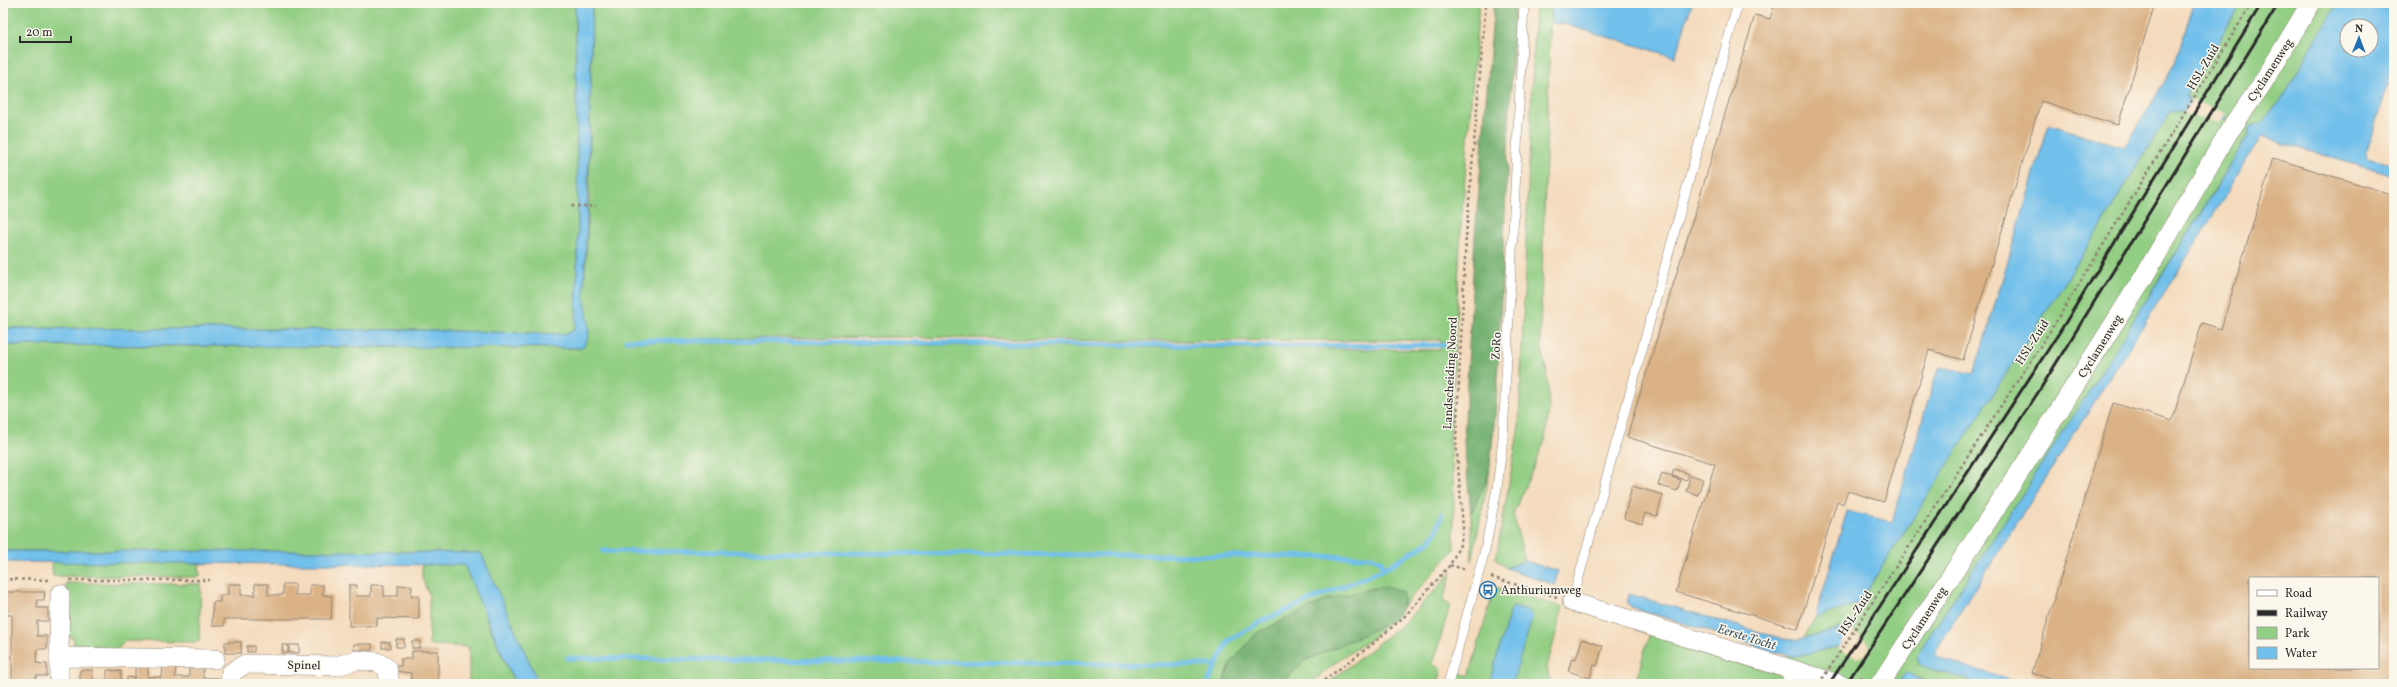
<svg xmlns="http://www.w3.org/2000/svg" width="2397" height="687" font-family="Vollkorn,serif">
  <rect width="100%" height="100%" fill="#fbf7ec"/>
  <filter id="ink" filterUnits="userSpaceOnUse"><feTurbulence type="fractalNoise" baseFrequency=".025" numOctaves="2"/><feDisplacementMap in="SourceGraphic" scale="8" xChannelSelector="R" yChannelSelector="G"/><feConvolveMatrix kernelMatrix="1 2 1 2 8 2 1 2 1" color-interpolation-filters="sRGB"/></filter>
  <filter id="wash" filterUnits="userSpaceOnUse"><feTurbulence type="fractalNoise" baseFrequency=".012" numOctaves="4" result="noise"/><feDisplacementMap in="SourceGraphic" scale="16" xChannelSelector="R" yChannelSelector="G"/><feGaussianBlur stdDeviation="0.9" result="paint"/><feColorMatrix in="noise" values="0 0 0 0 0 0 0 0 0 0 0 0 0 0 0 0 0 1.4 0 .05"/><feComposite in="paint" operator="in"/></filter>
  <g filter="url(#wash)">
    <rect width="100%" height="100%" fill="#f4dbbd"/>
    <g fill="#92ce83" stroke="#5e7c57" fill-rule="evenodd">
      <polygon points="3,3 575,3 578,216 576,325 573,331 566,334 414,330 3,328"/>
      <path d="M592 3H1479L1461 226 1450 439 1454 494V550L1403 606V592L1329 599 1257 633 1231 663 1223 684H539L481 554 487 621 515 684H469V647L429 645V595L422 578V553L199 564 200 577 53 576 50 551H3V345L582 348 589 334 584 290 589 200ZM907 337 1122 341 1441 340 1440 350 625 342 624 339Z"/>
      <polygon points="1535,3 1551,3 1540,337 1547,374 1549,407 1545,441 1513,514 1525,561 1506,568 1496,559 1519,426"/>
      <path d="M2241 3H2338L2279 103 2262 122 2249 128V134L2077 412 1920 650 1918 662 1920 665 1979 684C1953 684 1929 687 1907 672L1899 684H1862L1781 659 1836 647 1845 649 1841 628 1804 638 1815 618 1858 604 2087 248 2170 112 2182 111 2222 121 2226 119 2225 115 2189 101 2186 96Z"/>
      <polygon points="1489,475 1472,561 1471,513"/>
      <polygon points="1452,572 1443,601 1450,605 1433,665 1442,668 1438,684 1327,684 1405,622"/>
      <polygon points="66,583 201,584 199,642 125,641 116,651 104,651 104,646 74,646 73,637 66,637"/>
      <polygon points="1495,587 1563,607 1547,667 1550,684 1457,684 1460,673 1469,676"/>
      <polygon points="1386,624 1372,638 1339,660 1310,684 1281,684 1305,661"/>
      <polygon points="1650,632 1782,675 1778,684 1635,684"/>
    </g>
    <g fill="#75b171" stroke="#506e4e">
      <polygon points="1494,3 1515,3 1496,406 1489,475 1471,513 1464,443 1466,401 1475,237"/>
      <polygon points="1389,587 1403,592 1403,606 1398,615 1386,624 1305,661 1281,684 1223,684 1231,663 1257,633 1329,599 1373,588"/>
    </g>
    <g fill="#71bfeb" stroke="#4e758b" fill-rule="evenodd">
      <path d="M575 3H592C590 98 589 192 584 287 583 306 597 333 582 348L3 345V328L414 330 566 334 573 331 576 325 578 216Z"/>
      <polygon points="1551,3 1692,3 1675,57 1564,24 1551,23"/>
      <polygon points="2194,3 2241,3 2186,96 2189,101 2225,115 2227,118 2222,121 2182,111 2170,112 2087,248 1858,604 1815,618 1847,511 1892,522 1938,368 1942,367 1974,374 2048,127 2051,125 2123,147 2126,146 2174,66"/>
      <path d="M2338 3H2394V60L2366 154 2367 157 2394 165V176L2261 137 2196 243 1934 653 1939 658 2023 684H1979L1920 665 1917 658 1920 650C2033 480 2143 309 2249 134V127L2262 122 2279 103ZM2347 26H2371V50H2347Z"/>
      <polygon points="3,551 340,551 481,553 539,684 515,684 464,565 3,562"/>
      <polygon points="1525,561 1558,571 1555,585 1506,568"/>
      <polygon points="1629,594 1783,639 1796,640 1844,628 1868,644 1845,649 1836,647 1792,657 1631,607 1627,603"/>
      <polygon points="1513,607 1528,611 1533,616 1512,684 1489,684 1510,611"/>
      <polygon points="1907,672 1920,680 1933,684 1897,683"/>
    </g>
    <g fill="#f4dbbd">
      <polygon points="2191,100 2225,113 2226,113 2220,123 2183,113"/>
      <polygon points="1851,629 1870,645 1870,649 1864,656 1857,657 1838,649"/>
    </g>
    <g fill="none" stroke-linecap="round" stroke-linejoin="round">
      <g stroke="#71bfeb" stroke-width="5">
        <polyline points="626,340 1264,346 1446,345"/>
        <polyline points="603,551 1371,557 1381,561 1384,569"/>
        <polyline points="567,658 1215,665"/>
        <polyline points="1207,684 1229,640 1266,619 1384,569 1429,542 1437,530 1442,514"/>
      </g>
    </g>
    <g id="blocks">
      <g fill="#dab286" fill-rule="evenodd">
        <polygon points="1775,3 2155,3 2118,125 2041,101 1963,360 1929,350 1884,502 1848,491 1843,504 1837,501 1798,629 1676,592 1715,464 1627,437 1755,15 1770,19"/>
        <path d="M2273 158 2394 195V684H2068L2032 673 2113 403 2172 421 2202 323 2221 329ZM2250 578H2378V668H2250Z"/>
        <polygon points="1674,469 1689,474 1687,480 1672,476"/>
        <polygon points="1662,474 1681,480 1677,491 1658,485"/>
        <polygon points="1691,475 1703,479 1698,495 1686,491"/>
        <polygon points="1632,486 1663,495 1657,516 1645,513 1642,524 1624,518"/>
        <polygon points="228,584 241,584 241,595 255,595 255,584 268,584 268,595 283,595 283,584 295,584 295,595 310,595 310,585 323,585 323,595 332,596 331,619 224,619 224,626 212,626 213,602 220,602 220,595 228,595"/>
        <polygon points="349,585 357,585 356,596 371,596 371,585 384,585 384,596 398,596 398,585 412,586 411,596 419,596 419,619 377,618 377,626 349,626"/>
        <polygon points="7,592 45,592 44,600 37,600 37,608 48,608 48,621 37,621 37,636 47,636 47,649 37,649 36,663 47,664 47,676 36,676 36,684 12,684 12,615 7,615"/>
        <rect x="396" y="639" width="8" height="8"/>
        <polygon points="1582,639 1603,646 1597,666 1594,665 1590,678 1568,671 1572,658 1576,659"/>
        <rect x="412" y="641" width="8" height="7"/>
        <rect x="225" y="642" width="16" height="11"/>
        <rect x="382" y="642" width="8" height="6"/>
        <rect x="354" y="644" width="18" height="6"/>
        <polygon points="282,645 288,645 288,653 283,653"/>
        <rect x="289" y="645" width="10" height="8"/>
        <rect x="247" y="646" width="7" height="6"/>
        <polygon points="412,651 438,651 438,684 411,684 411,673 395,671 395,666 401,666 401,659 412,659"/>
        <polygon points="135,666 148,666 148,677 162,677 163,666 176,667 175,677 189,677 189,667 203,667 203,678 218,678 218,684 72,684 72,682 80,681 80,670 93,670 93,681 107,681 107,670 121,671 121,682 127,682 127,677 135,678"/>
      </g>
    </g>
  </g>
  <g filter="url(#ink)">
    <use href="#blocks" fill-opacity="0" stroke="#908374" stroke-width="1"/>
    <g fill="none" stroke-linecap="round" stroke-linejoin="round">
      <g stroke="#908374" stroke-width="10">
        <g id="lane">
          <polyline points="1572,602 1738,3"/>
          <polyline points="1448,684 1485,550 1497,488 1503,439 1524,3"/>
          <polyline points="1784,684 1794,670"/>
        </g>
      </g>
      <g stroke="#908374" stroke-width="20">
        <g id="street">
          <polyline points="1572,602 1839,684"/>
          <polyline points="59,657 60,594"/>
          <polyline points="59,684 59,657 215,659"/>
          <polyline points="230,684 231,673 245,664 336,666 357,660 377,662 387,668 390,684"/>
          <polyline points="1880,684 2034,450 2143,278 2228,133 2262,84 2311,3"/>
        </g>
      </g>
      <g stroke="#908374" stroke-width="2.5" stroke-dasharray="3 3" stroke-linecap="butt">
        <polyline points="571,206 596,206"/>
        <polyline points="1450,565 1467,570"/>
        <polyline points="1491,577 1557,597"/>
        <polyline points="3,579 50,580"/>
        <polyline points="70,580 210,580"/>
        <polyline points="1319,684 1370,646 1405,616 1450,565 1461,543 1463,528 1456,440 1466,237 1486,3"/>
        <polyline points="1857,684 1863,674"/>
      </g>
      <use href="#lane" stroke="#fff" stroke-width="9"/>
      <use href="#street" stroke="#fff" stroke-width="19"/>
      <g stroke="#2b2b2b" stroke-width="3">
        <polyline points="1829,684 2059,333 2262,3"/>
        <polyline points="1846,684 2039,391 2279,3"/>
      </g>
      <polyline stroke="#908374" stroke-width="2.5" stroke-dasharray="3 3" stroke-linecap="butt" points="1819,684 2052,328 2252,3"/>
    </g>
  </g>
  <defs>
    <g id="bus-ring" transform="scale(0.9)"><circle r="9.5" fill="#fbf7ec" stroke="#1f6fb2" stroke-width="1.5"/><path d="M-5-6H5V4H4V6H2V4H-2V6H-4V4H-5ZM-3.5-4V0h7V-4ZM-3.5 1.2v1.5H-2V1.2ZM2 1.2v1.5H3.5V1.2Z" fill="#1f6fb2"/></g>
  </defs>
  <g fill-rule="evenodd">
    <use href="#bus-ring" x="1488" y="590"/>
  </g>
  <g text-anchor="middle" stroke-width="3" stroke-linejoin="round" paint-order="stroke">
    <g font-size="12" fill="#2b2b2b" stroke="#fbf7ec">
      <text transform="translate(2203 67) rotate(-59)" y="4">HSL-Zuid</text>
      <text transform="translate(2270 70) rotate(-57)" y="4">Cyclamenweg</text>
      <text transform="translate(2032 342) rotate(-57)" y="4">HSL-Zuid</text>
      <text transform="translate(1496 346) rotate(-87)" y="4">ZoRo</text>
      <text transform="translate(2100 346) rotate(-58)" y="4">Cyclamenweg</text>
      <text transform="translate(1450 373) rotate(-87)" y="4">Landscheiding Noord</text>
      <text transform="translate(1855 613) rotate(-56)" y="4">HSL-Zuid</text>
      <text transform="translate(1924 618) rotate(-57)" y="4">Cyclamenweg</text>
      <text transform="translate(304 665) rotate(1)" y="4">Spinel</text>
    </g>
    <g font-size="12" fill="#2b2b2b" stroke="#fbf7ec" text-anchor="start">
      <text x="1501" y="594">Anthuriumweg</text>
    </g>
    <g font-size="13" font-style="italic" fill="#405765" stroke="#fbf7ec">
      <text transform="translate(1747 636) rotate(17)" y="5">Eerste Tocht</text>
    </g>
  </g>
  <rect width="2397" height="687" fill="none" stroke="#fbf7ec" stroke-width="16"/>
  <rect x="2249" y="577" width="130" height="92" fill="#fbf7ec" stroke="#a8a59f"/>
  <rect x="2257" y="590" width="20" height="6" fill="#ffffff" stroke="#a8a59f"/>
  <text x="2285" y="597" font-size="12" fill="#2b2b2b">Road</text>
  <rect x="2257" y="610" width="20" height="6" fill="#2b2b2b" stroke="#a8a59f"/>
  <text x="2285" y="617" font-size="12" fill="#2b2b2b">Railway</text>
  <rect x="2257" y="627" width="20" height="12" fill="#92ce83" stroke="#a8a59f"/>
  <text x="2285" y="637" font-size="12" fill="#2b2b2b">Park</text>
  <rect x="2257" y="647" width="20" height="12" fill="#71bfeb" stroke="#a8a59f"/>
  <text x="2285" y="657" font-size="12" fill="#2b2b2b">Water</text>
  <g transform="translate(2359 38) rotate(1)"><circle r="19" fill="#fbf7ec" stroke="#a8a59f"/>
  <path d="M0-3L7 15L0 10L-7 15Z" fill="#1f6fb2"/>
  <text y="-6" font-size="11" font-weight="bold" text-anchor="middle" fill="#2b2b2b">N</text>
  </g>
  <path d="M20 36v6h51v-6" fill="none" stroke="#2b2b2b" stroke-width="2"/>
  <text x="26" y="36" font-size="12" fill="#2b2b2b" stroke="#fbf7ec" stroke-width="3" paint-order="stroke">20 m</text>
</svg>
